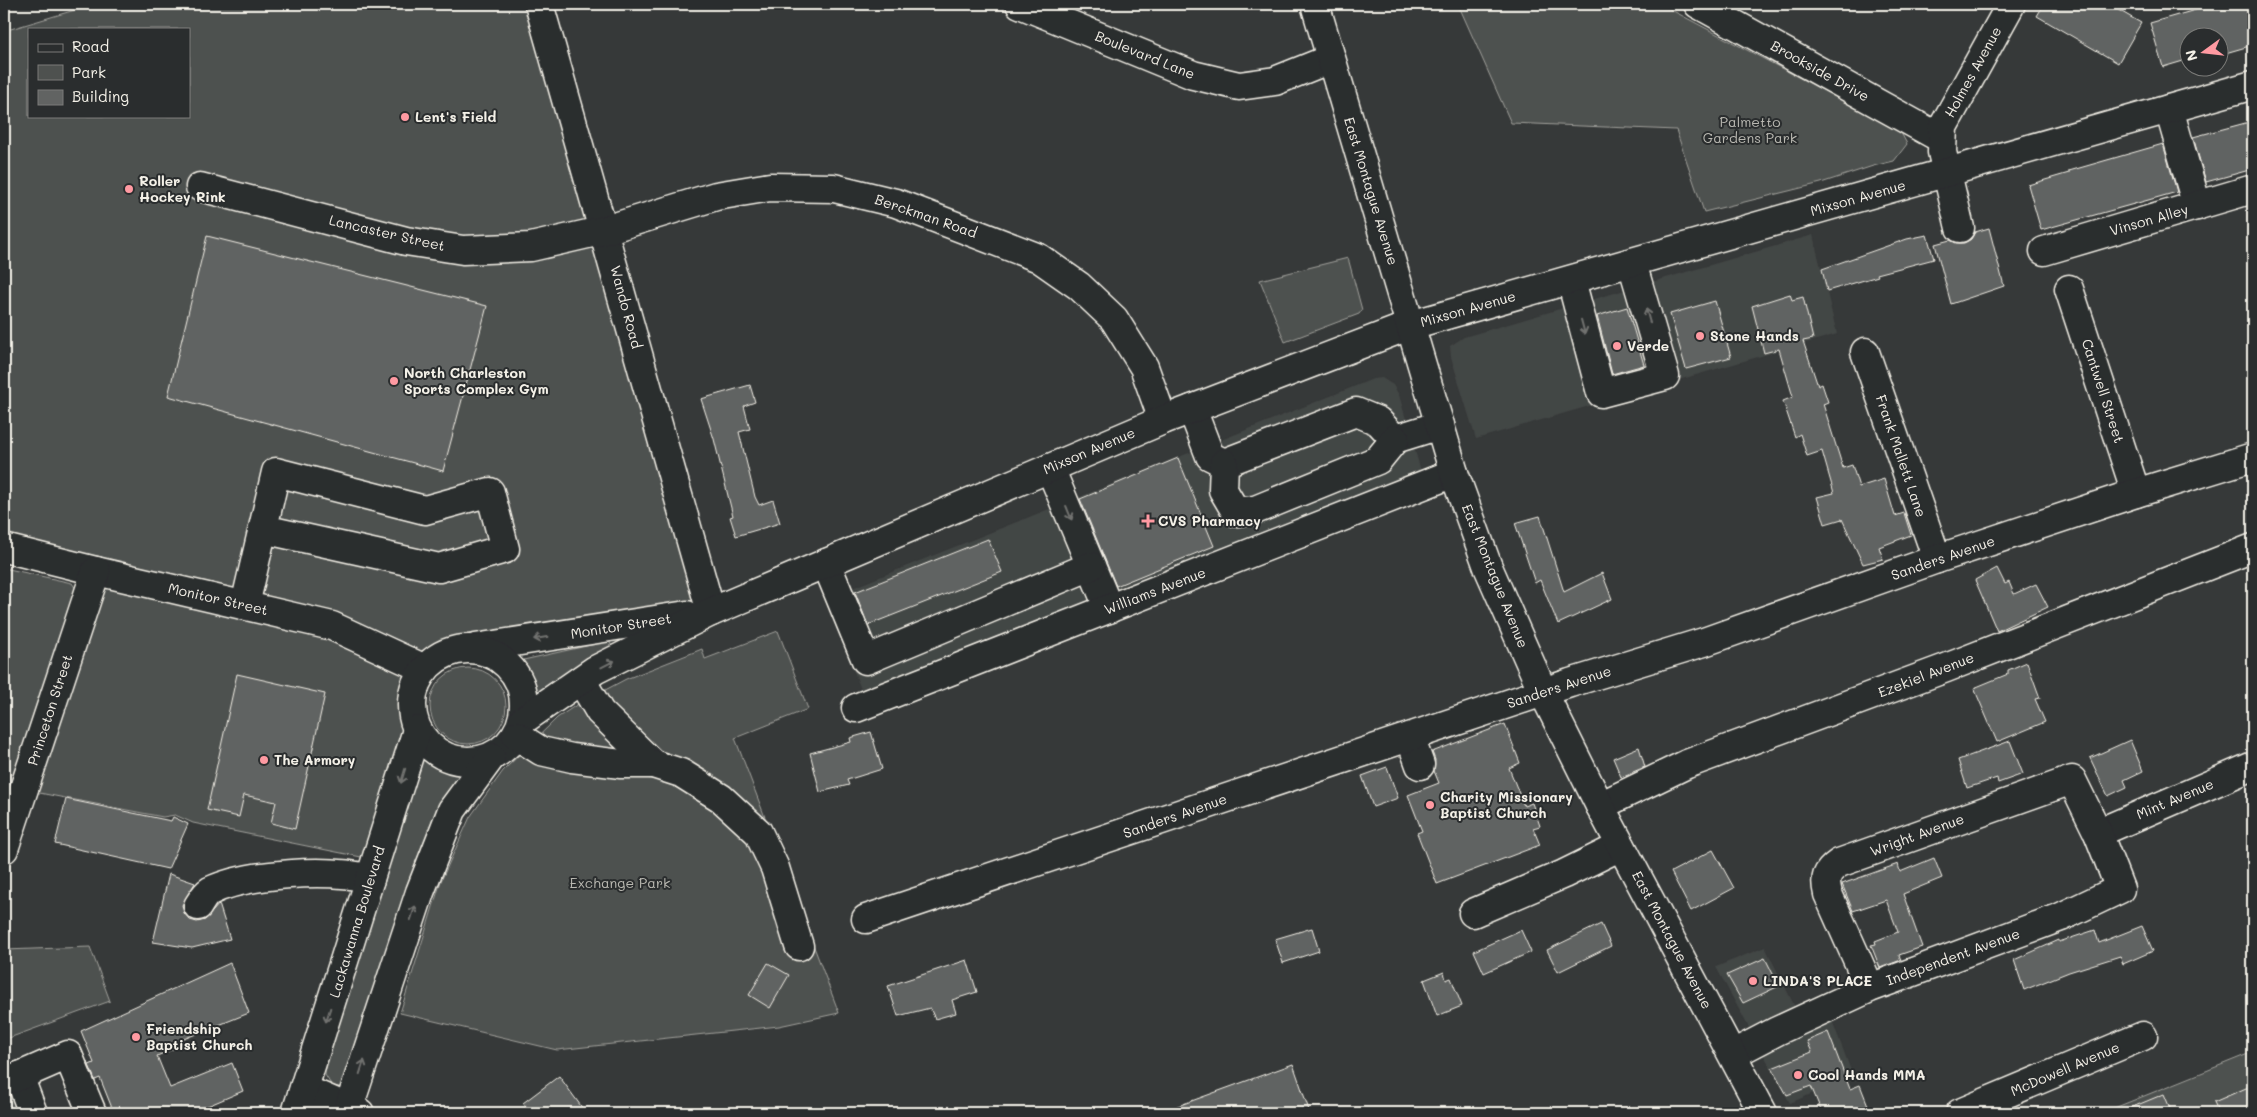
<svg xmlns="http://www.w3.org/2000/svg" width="2257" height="1117" font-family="Mali,sans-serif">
  <rect width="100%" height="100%" fill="#363939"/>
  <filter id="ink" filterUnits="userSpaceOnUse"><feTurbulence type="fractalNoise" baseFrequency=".02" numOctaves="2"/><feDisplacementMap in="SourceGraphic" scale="10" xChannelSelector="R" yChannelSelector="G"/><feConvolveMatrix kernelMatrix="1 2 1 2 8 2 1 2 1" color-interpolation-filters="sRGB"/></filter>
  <g filter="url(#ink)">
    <g fill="#434645">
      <polygon points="1813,235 1837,334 1476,439 1451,357 1450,346 1464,337"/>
      <polygon points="1382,378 1393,385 1399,395 1425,485 867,704 825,599 1373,379"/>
      <polygon points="1765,947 1801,1019 1827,1007 1853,1076 1790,1103 1716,967"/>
    </g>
    <g fill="#4e514f" stroke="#a1a19c" fill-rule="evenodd">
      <path d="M95 4H540L711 612 454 650C417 666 405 691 417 730L376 860 193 823 175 815 163 817 24 790 96 572 4 545V31ZM29 29H189V116H29Z"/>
      <polygon points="1458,4 1660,4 1900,131 1907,144 1894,161 1873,166 1821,183 1704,212 1676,130 1511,123"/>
      <polygon points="1348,258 1362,310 1359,314 1285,342 1260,280"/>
      <polygon points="4,568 72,583 78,592 4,823"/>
      <polygon points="778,631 808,709 735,738 839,1013 779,1026 557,1050 400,1013 441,881 470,817 503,771 557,718 575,706 626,679 702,649 705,659"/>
      <polygon points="609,641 613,648 540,695 532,695 519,661"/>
      <circle cx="468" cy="706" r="38"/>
      <polygon points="424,757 439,765 456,770 459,776 434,815 345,1081 340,1087 332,1086 325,1075 328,1052 415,783 418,758"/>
      <polygon points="90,947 110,1001 9,1038 4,1036 4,950"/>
      <polygon points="2253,1052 2253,1113 2102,1113"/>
      <polygon points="16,1099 22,1113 4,1113 4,1101"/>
    </g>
    <g fill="#616362" stroke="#f4f1e8">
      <polygon points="2044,4 2108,4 2141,23 2118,63 2037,16"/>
      <polygon points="2216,4 2253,4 2253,45 2222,54 2220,38 2190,38 2190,59 2163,67 2150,23"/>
      <polygon points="2253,121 2253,169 2206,182 2193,137"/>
      <polygon points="2163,144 2177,192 2041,230 2028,185 2069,173 2069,171"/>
      <polygon points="1989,228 2004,286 1951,304 1935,244 1950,240 1956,243 1964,243 1971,239 1975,232"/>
      <polygon points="1927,235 1934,259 1877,274 1878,276 1827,291 1822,269 1907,239"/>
      <polygon points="207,236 487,306 443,471 168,396"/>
      <polygon points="1790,294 1792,300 1803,297 1813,339 1803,341 1818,386 1822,384 1828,402 1823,404 1843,468 1852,465 1859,487 1884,479 1895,516 1904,513 1911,535 1879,547 1883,559 1863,564 1842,519 1825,524 1817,497 1834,493 1822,451 1807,456 1800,434 1795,437 1783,401 1793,397 1779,349 1764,353 1752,306"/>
      <polygon points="1715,301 1731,357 1686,369 1670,314"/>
      <polygon points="1627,307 1644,365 1612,374 1597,316"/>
      <polygon points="750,385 755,402 744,406 750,429 739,432 755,497 759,505 773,500 780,523 736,536 730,517 733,516 714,439 701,399"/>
      <polygon points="1178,458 1214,546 1116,586 1080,499"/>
      <polygon points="1540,516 1564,592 1602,573 1612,599 1558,624 1540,580 1535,583 1515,523"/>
      <polygon points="988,539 1002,572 868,625 855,592"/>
      <polygon points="1997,568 2005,584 2009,582 2014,594 2036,584 2048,607 1997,631 1975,580"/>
      <polygon points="2027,662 2040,698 2035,699 2045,722 1997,742 1974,688 2008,674 2008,670"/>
      <polygon points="237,674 325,694 295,829 271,823 276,802 244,795 239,817 207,810"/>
      <polygon points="1505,724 1520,763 1509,768 1524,806 1532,803 1540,826 1533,828 1540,845 1437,884 1417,833 1422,831 1408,795 1439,783 1434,771 1435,760 1432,752"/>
      <polygon points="871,732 882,769 847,780 849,785 820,792 810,753 851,742 850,738"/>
      <polygon points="2130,740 2143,771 2124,780 2127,787 2108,796 2090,758"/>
      <polygon points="2010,741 2023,774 1998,783 1997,778 1967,788 1958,760"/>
      <polygon points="1639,747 1645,767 1621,777 1613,758"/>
      <polygon points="1387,767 1398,798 1373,807 1362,776"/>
      <polygon points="66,799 171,821 173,817 188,824 168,869 55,844"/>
      <polygon points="1713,850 1734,888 1691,911 1671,872"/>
      <polygon points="1934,858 1942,878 1903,894 1922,947 1899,955 1901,960 1880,968 1871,945 1876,944 1875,941 1898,932 1886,900 1853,911 1842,884 1898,864 1900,872"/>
      <polygon points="169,874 195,883 182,905 184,913 190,920 197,922 205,920 219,904 230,939 192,948 153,942"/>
      <polygon points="1601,924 1611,946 1558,972 1547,950"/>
      <polygon points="2142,926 2153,951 2123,964 2120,956 2069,972 2024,990 2014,960 2059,940 2059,942 2095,930 2099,943"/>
      <polygon points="1312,928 1319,951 1283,963 1275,939"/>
      <polygon points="1521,930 1531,952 1484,973 1474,951"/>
      <polygon points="1765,958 1779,986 1743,1003 1727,975"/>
      <polygon points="967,960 977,992 952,1000 956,1013 935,1019 930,1008 898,1016 888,986"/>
      <polygon points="230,963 249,1013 176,1042 178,1047 157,1056 170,1088 232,1063 243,1091 191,1113 114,1113 100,1078 95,1080 89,1065 94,1063 81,1031"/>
      <polygon points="768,963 789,975 770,1008 749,995"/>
      <polygon points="1444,972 1446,980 1451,978 1462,1006 1437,1016 1424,980"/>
      <polygon points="1828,1032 1850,1089 1860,1085 1871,1113 1822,1113 1811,1086 1787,1095 1772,1068 1812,1052 1807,1041"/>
      <polygon points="1293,1064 1310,1113 1164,1113 1164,1111"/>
      <polygon points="559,1076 586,1113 531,1113 523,1103"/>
      <polygon points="2253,1085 2253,1113 2219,1113 2214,1102"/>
      <polygon points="2164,1094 2172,1113 2118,1113"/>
    </g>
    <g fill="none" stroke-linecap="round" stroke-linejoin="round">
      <g stroke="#f4f1e8" stroke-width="31">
        <g id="minor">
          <polyline points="539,4 711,612"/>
          <polyline points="1020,4 1193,75 1239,86 1275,81 1330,59"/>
          <polyline points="1698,4 1942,139"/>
          <polyline points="2169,109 2197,206"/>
          <polyline points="200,187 406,241 463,250 531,247 605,230 716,196 770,187 834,188 896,203 1039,258 1079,286 1114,319 1144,367 1163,420"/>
          <polyline points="1960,228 1942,152 1943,127 2011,4"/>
          <polyline points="2044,251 2253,189"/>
          <polyline points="1571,280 1601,393 1665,376 1632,263"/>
          <polyline points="2069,289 2136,493"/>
          <polyline points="1865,352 1937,559"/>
          <polyline points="1192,409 1210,456 1224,463 1356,412 1378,421 1395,439 1440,425"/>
          <polyline points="1224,463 1223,490 1236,512 1255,510 1378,460 1395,439"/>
          <polyline points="1050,468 1109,609"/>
          <polyline points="4,548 96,571 332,626 425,669"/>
          <polyline points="826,563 866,660 1091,566"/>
          <polyline points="245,605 276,472 425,510 490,492 505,549 439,568 263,529"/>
          <polyline points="475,648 687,615"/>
          <circle cx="468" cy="705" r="56"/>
          <polyline points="581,680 600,712 653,764"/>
          <polyline points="856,708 1454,473"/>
          <polyline points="523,720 595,670 711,612 1163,420 1411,325 2253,85"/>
          <polyline points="516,735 541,751 572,758 621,764 653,764 681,773 721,798 758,832 775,868 799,946"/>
          <polyline points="1410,737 1420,765"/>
          <polyline points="1600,806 1687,764 1946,668 2253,548"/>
          <polyline points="2098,833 2253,766"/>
          <polyline points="4,849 96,571"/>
          <path d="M198 906C201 901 205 894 210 891 248 873 330 868 370 879"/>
          <polyline points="1473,913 1564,874 1621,846"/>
          <polyline points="866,919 1570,683 1704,642 1937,559 2136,493 2253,457"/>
          <path d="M1733 1054 1777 1031 1870 988 2061 917 2120 889 2098 833 2072 780 1839 863C1826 872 1824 878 1828 894L1870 988"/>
          <polyline points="19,1076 33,1113"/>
          <polyline points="4,1080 15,1078 68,1055 92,1113"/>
          <polyline points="304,1089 360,1113"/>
          <polyline points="296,1113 417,730"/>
          <polyline points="347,1113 420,892 452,810 491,757"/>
          <polyline points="1960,1113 2143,1036"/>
        </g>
      </g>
      <g stroke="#f4f1e8" stroke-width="31">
        <polyline id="major" points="1315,4 1454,473 1488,567 1543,692 1600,806 1763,1113"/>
      </g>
      <use href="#minor" stroke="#2a2d2e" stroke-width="28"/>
      <use href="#major" stroke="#2a2d2e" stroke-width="28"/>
    </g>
    <defs><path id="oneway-shaft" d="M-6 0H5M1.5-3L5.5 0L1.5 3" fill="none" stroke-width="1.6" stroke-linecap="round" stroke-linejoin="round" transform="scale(1.25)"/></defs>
    <g stroke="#71726f">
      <use href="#oneway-shaft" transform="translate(1648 316) rotate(-106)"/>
      <use href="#oneway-shaft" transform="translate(1583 327) rotate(75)"/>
      <use href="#oneway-shaft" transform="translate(1069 513) rotate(68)"/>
      <use href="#oneway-shaft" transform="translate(541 638) rotate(171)"/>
      <use href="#oneway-shaft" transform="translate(608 664) rotate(-27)"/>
      <use href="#oneway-shaft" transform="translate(403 776) rotate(107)"/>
      <use href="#oneway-shaft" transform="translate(413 913) rotate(-72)"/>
      <use href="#oneway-shaft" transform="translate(328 1015) rotate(108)"/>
      <use href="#oneway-shaft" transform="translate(362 1067) rotate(-72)"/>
    </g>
  </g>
  <g fill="#ff9aa2" stroke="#2a2d2e" stroke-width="2">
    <circle cx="405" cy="117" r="5"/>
    <circle cx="129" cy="189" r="5"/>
    <circle cx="1700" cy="336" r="5"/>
    <circle cx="1617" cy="346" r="5"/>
    <circle cx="394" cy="381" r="5"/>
    <path d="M1145.5 513.5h5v5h5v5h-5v5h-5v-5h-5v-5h5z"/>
    <circle cx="264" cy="760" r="5"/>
    <circle cx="1430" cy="805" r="5"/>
    <circle cx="1753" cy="981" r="5"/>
    <circle cx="136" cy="1037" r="5"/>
    <circle cx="1798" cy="1075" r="5"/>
  </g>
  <g text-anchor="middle" stroke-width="4" stroke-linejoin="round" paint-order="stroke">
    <g font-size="14" fill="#f4f1e8" stroke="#2a2d2e">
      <text transform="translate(1145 55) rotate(22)" y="5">Boulevard Lane</text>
      <text transform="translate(1820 71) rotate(29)" y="5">Brookside Drive</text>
      <text transform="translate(1973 72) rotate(-61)" y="5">Holmes Avenue</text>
      <text transform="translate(1371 191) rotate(73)" y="5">East Montague Avenue</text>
      <text transform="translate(1858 198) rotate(-16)" y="5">Mixson Avenue</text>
      <text transform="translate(926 216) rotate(19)" y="5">Berckman Road</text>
      <text transform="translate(2149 220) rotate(-16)" y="5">Vinson Alley</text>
      <text transform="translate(387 233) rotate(13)" y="5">Lancaster Street</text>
      <text transform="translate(626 307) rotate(75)" y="5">Wando Road</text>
      <text transform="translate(1468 309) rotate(-16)" y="5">Mixson Avenue</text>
      <text transform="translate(2103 391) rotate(72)" y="5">Cantwell Street</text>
      <text transform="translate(1089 451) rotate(-23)" y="5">Mixson Avenue</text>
      <text transform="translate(1901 456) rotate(71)" y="5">Frank Mallett Lane</text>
      <text transform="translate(1943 558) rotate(-19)" y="5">Sanders Avenue</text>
      <text transform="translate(1495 576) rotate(68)" y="5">East Montague Avenue</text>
      <text transform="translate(1155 591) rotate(-21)" y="5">Williams Avenue</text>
      <text transform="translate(218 599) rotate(13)" y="5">Monitor Street</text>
      <text transform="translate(621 626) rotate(-9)" y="5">Monitor Street</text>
      <text transform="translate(1926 675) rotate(-21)" y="5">Ezekiel Avenue</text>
      <text transform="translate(1559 687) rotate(-18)" y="5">Sanders Avenue</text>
      <text transform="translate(50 710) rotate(-72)" y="5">Princeton Street</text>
      <text transform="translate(2175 799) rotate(-23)" y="5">Mint Avenue</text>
      <text transform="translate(1175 816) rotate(-19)" y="5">Sanders Avenue</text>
      <text transform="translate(1917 835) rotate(-20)" y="5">Wright Avenue</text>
      <text transform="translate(357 922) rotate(-73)" y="5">Lackawanna Boulevard</text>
      <text transform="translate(1672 940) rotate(62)" y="5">East Montague Avenue</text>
      <text transform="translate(1953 957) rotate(-20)" y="5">Independent Avenue</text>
      <text transform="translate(2065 1069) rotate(-23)" y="5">McDowell Avenue</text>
    </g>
    <g font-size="14" font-weight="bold" fill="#f4f1e8" stroke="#2a2d2e" text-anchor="start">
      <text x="415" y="122">Lent's Field</text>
      <text x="139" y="186">Roller<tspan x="139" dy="16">Hockey Rink</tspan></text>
      <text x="1710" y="341">Stone Hands</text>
      <text x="1627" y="351">Verde</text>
      <text x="404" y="378">North Charleston<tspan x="404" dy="16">Sports Complex Gym</tspan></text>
      <text x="1158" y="526">CVS Pharmacy</text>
      <text x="274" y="765">The Armory</text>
      <text x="1440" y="802">Charity Missionary<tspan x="1440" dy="16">Baptist Church</tspan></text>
      <text x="1763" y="986">LINDA'S PLACE</text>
      <text x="146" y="1034">Friendship<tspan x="146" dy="16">Baptist Church</tspan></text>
      <text x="1808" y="1080">Cool Hands MMA</text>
    </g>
    <g font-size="14" fill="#bab9b2" stroke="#2a2d2e">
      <text x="1750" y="127">Palmetto<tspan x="1750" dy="16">Gardens Park</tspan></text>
      <text x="620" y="888">Exchange Park</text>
    </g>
  </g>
  <rect width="2257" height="1117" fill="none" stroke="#2a2d2e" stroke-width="20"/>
  <rect x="10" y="10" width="2237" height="1097" fill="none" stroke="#f4f1e8" stroke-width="2" filter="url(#ink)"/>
  <rect x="28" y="28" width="162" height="90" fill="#2a2d2e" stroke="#7b7b78"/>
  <rect x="38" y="44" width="25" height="8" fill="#2a2d2e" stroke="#7b7b78"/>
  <text x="72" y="52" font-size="15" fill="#f4f1e8">Road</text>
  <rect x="38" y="65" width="25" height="15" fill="#4e514f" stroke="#7b7b78"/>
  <text x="72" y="78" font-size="15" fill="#f4f1e8">Park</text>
  <rect x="38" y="90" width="25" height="15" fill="#616362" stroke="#7b7b78"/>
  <text x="72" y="102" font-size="15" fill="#f4f1e8">Building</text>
  <g transform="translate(2204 52) rotate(255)"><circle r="24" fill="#2a2d2e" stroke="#7b7b78"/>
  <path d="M0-4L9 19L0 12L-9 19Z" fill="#ff9aa2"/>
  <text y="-8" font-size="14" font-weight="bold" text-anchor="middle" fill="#f4f1e8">N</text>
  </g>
</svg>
